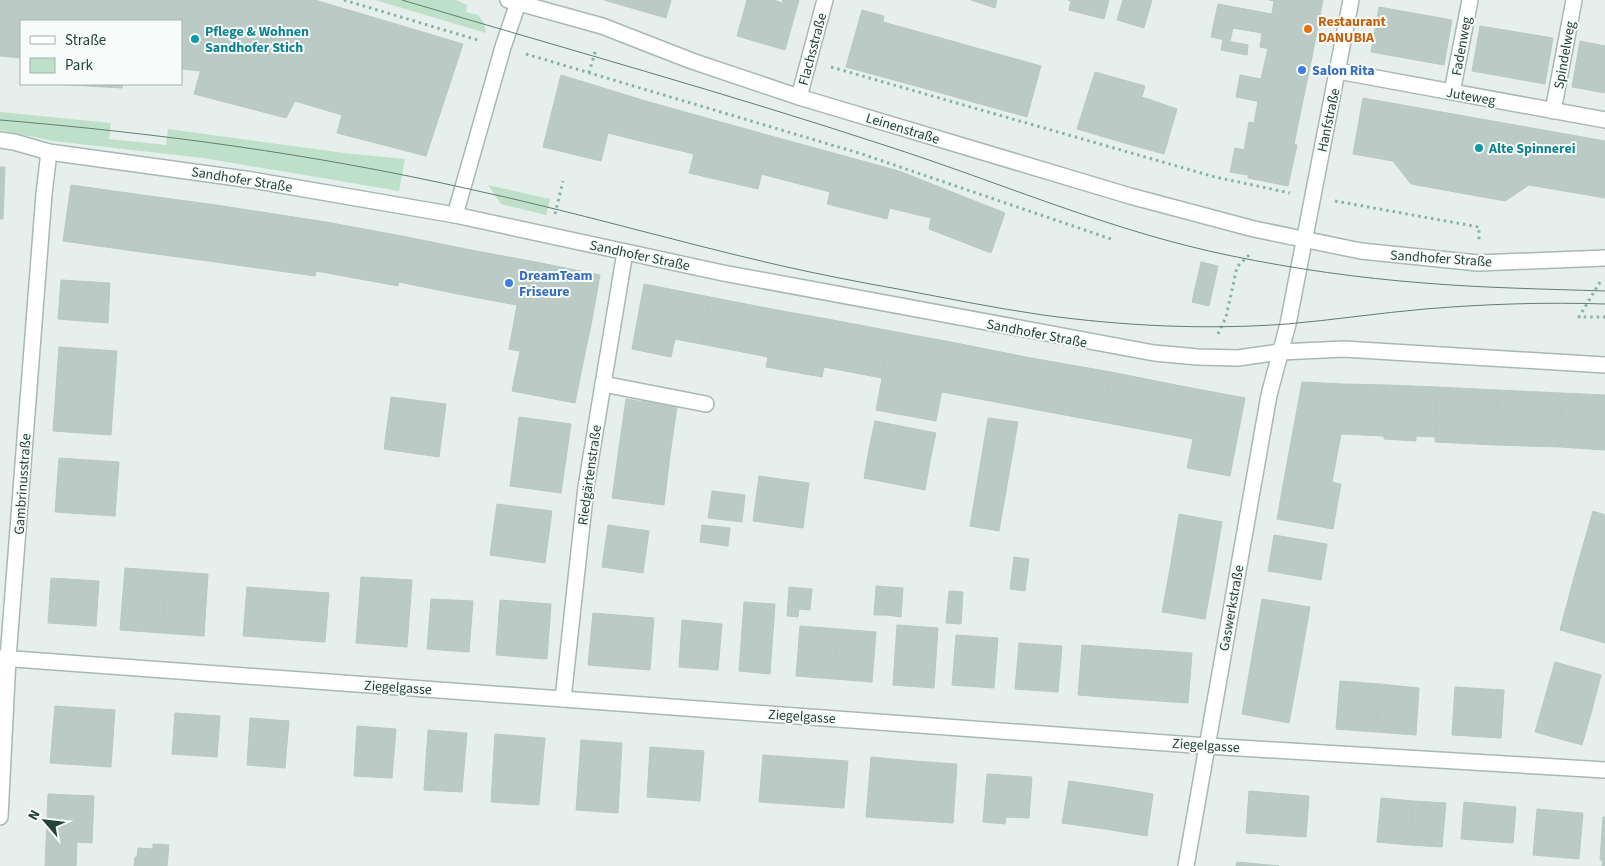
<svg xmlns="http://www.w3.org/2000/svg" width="1605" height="866" font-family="'Source Sans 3',sans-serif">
  <rect width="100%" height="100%" fill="#e6efeb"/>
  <g fill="#bfe0c8">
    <polygon points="375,0 456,0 467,5 466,12 478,15 484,23 486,33"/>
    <polygon points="0,112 111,123 109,139 166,145 168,129 344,153 405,159 399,191 203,158 53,141 0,130"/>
    <polygon points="488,185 550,199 546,215 501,204"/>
  </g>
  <g fill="#bbcac4" stroke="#b8c9c2">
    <polygon points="0,0 217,0 216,15 201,71 181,69 181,21 21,21 21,58 0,56"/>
    <polygon points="217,0 315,0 463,44 426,156 337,133 342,115 295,101 286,118 194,94 216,15"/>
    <polygon points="604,0 671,0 666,18"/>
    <polygon points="747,0 774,0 782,3 783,0 799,0 785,50 737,36"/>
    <polygon points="971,0 997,0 995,8"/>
    <polygon points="1068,0 1109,0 1104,19 1069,10 1071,1"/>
    <polygon points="1123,0 1152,0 1144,28 1117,20"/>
    <polygon points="1269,0 1323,0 1321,10"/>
    <polygon points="1274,1 1321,10 1312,57 1260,47 1262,33 1233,28 1230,41 1211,37 1218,4 1272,14"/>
    <polygon points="1379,7 1452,20 1444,65 1371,52"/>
    <polygon points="862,10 884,16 883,22 941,38 927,89 846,67"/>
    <polygon points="1480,26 1553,38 1545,84 1472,71"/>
    <polygon points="941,38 987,51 973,102 927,89"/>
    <polygon points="1223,40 1248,45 1247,55 1221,50"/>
    <polygon points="1580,41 1605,46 1605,93 1572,87"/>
    <polygon points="1268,48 1312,57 1301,110 1236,97 1240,75 1261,79"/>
    <polygon points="987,51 1041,66 1027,117 973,102"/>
    <polygon points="1095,72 1145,86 1128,144 1077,129"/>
    <polygon points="561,75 649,102 640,141 608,133 601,161 543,147"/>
    <polygon points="53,84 123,84 122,88"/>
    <polygon points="1142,97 1177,109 1164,154 1128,144"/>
    <polygon points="1363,98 1605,141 1605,198 1529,185 1505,201 1411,184 1393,161 1353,154"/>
    <polygon points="1258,101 1301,110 1294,144 1297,145 1288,186 1248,178 1248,175 1230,172 1235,148 1244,150 1249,122 1254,123"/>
    <polygon points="649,102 771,136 758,189 689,173 694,154 640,141"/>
    <polygon points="771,136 899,171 887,219 827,204 830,192 761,174"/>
    <polygon points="0,167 5,167 3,219 0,219"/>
    <polygon points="899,171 1005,213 991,253 929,229 931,218 889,208"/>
    <polygon points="71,185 142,195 134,251 63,241"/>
    <polygon points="142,195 216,205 208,261 134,251"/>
    <polygon points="216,205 326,222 315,276 208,261"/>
    <polygon points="326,222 407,237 398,286 316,271"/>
    <polygon points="407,237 471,250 463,295 399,282"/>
    <polygon points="471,250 536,262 527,307 463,295"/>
    <polygon points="536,262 600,275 592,320 527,307"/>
    <polygon points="1201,262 1218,266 1209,306 1192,302"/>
    <polygon points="61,280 110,283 108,323 58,319"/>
    <polygon points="644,284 710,297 701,344 675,339 671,357 632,349"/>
    <polygon points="710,297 777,310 768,357 701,344"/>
    <polygon points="517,305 592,320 583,363 509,349"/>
    <polygon points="777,310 833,320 822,377 766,367"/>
    <polygon points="833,320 891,331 882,378 824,367"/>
    <polygon points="891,331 951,342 936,421 876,410"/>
    <polygon points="951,342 1031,358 1022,407 942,392"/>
    <polygon points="59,347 117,351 114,393 56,389"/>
    <polygon points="520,351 583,363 575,403 512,391"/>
    <polygon points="1031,358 1111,372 1102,422 1022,407"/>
    <polygon points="1111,372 1181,386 1172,435 1102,422"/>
    <polygon points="1302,382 1342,384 1341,434 1332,482 1285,474"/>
    <polygon points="1342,384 1387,385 1384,436 1341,434"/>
    <polygon points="1387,385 1437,387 1435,437 1416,436 1416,441 1384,439"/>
    <polygon points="1181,386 1245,398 1230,476 1187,468 1193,439 1172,435"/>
    <polygon points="1437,387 1498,390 1495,445 1435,442"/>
    <polygon points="56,389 114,393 111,435 53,431"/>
    <polygon points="1498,390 1562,393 1560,447 1495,445"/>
    <polygon points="1562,393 1605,395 1605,450 1560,447"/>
    <polygon points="391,397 446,404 439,457 384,449"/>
    <polygon points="626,399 677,407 670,455 619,448"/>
    <polygon points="519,417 571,424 561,493 510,486"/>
    <polygon points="988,418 1018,422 999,531 970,526"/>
    <polygon points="875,421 936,433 930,461 869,449"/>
    <polygon points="619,448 670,455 664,505 612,498"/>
    <polygon points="869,449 930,461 925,490 864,478"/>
    <polygon points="59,458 119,462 115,516 55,512"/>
    <polygon points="1285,474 1341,484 1333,529 1277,519"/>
    <polygon points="759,476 809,483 803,528 753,521"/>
    <polygon points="712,491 745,495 742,522 708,518"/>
    <polygon points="497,504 552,511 545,563 490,555"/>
    <polygon points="1593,511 1605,515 1605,579 1576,570"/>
    <polygon points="1179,514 1222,522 1214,570 1171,563"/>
    <polygon points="608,525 649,531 643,573 602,567"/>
    <polygon points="702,525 730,528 728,546 700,542"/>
    <polygon points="1274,535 1327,544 1321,580 1268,571"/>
    <polygon points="1014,557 1029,559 1025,591 1010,589"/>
    <polygon points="1171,563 1214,570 1205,619 1162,612"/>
    <polygon points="125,568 167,571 162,633 120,630"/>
    <polygon points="1576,570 1605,579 1605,643 1560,630"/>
    <polygon points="167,571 208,574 204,636 162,633"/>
    <polygon points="361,577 412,580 407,647 356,643"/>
    <polygon points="51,578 99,581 96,626 48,623"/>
    <polygon points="876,586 889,587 887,615 874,615"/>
    <polygon points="247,587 287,590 284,639 243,636"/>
    <polygon points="789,587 812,589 810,610 799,609 798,617 787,616"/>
    <polygon points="889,587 903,588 901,617 887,615"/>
    <polygon points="287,590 329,593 325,642 284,639"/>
    <polygon points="949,591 963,592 961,624 946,623"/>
    <polygon points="431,599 473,601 469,652 427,649"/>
    <polygon points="1262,599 1310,607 1302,653 1254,645"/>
    <polygon points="500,600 551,604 547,659 496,655"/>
    <polygon points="744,602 775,604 770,674 739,671"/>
    <polygon points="593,613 654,618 650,670 588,665"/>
    <polygon points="682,620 722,624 718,670 679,667"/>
    <polygon points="897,625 938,628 934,688 893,685"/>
    <polygon points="800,626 838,629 834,679 796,676"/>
    <polygon points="838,629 876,632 872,682 834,679"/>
    <polygon points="956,635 998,638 994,688 952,685"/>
    <polygon points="1019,643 1062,646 1058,692 1015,689"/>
    <polygon points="1082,645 1121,648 1117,698 1078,695"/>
    <polygon points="1254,645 1302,653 1289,723 1242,714"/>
    <polygon points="1121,648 1192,653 1188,703 1117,698"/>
    <polygon points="1555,662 1601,675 1592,710 1545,697"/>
    <polygon points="1340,681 1380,684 1376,732 1336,729"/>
    <polygon points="1380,684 1419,688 1416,735 1376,732"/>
    <polygon points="1455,687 1504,690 1501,738 1452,735"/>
    <polygon points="1545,697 1592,710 1582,745 1535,732"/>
    <polygon points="55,706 115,710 111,767 50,763"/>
    <polygon points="175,713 220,716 217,757 172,754"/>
    <polygon points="250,718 289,721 285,768 247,765"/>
    <polygon points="357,726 396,729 392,778 354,776"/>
    <polygon points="428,730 467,733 462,792 424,790"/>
    <polygon points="495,734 545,738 539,805 491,802"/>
    <polygon points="581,740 622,743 618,813 576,810"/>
    <polygon points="650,747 704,751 700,801 647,797"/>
    <polygon points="763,755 805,758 802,805 759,802"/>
    <polygon points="871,757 914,761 910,820 866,817"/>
    <polygon points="805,758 848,761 844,808 802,805"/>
    <polygon points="914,761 957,764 953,823 910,820"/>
    <polygon points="987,774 1032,777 1029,818 1006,817 1005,824 983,822"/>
    <polygon points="1069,781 1111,787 1105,829 1062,823"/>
    <polygon points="1111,787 1153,794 1147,836 1105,829"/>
    <polygon points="1249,791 1309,796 1306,837 1246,833"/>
    <polygon points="48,794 94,796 92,843 77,842 76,866 45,866"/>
    <polygon points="1381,798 1413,801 1410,845 1377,842"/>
    <polygon points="1413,801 1446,803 1442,847 1410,845"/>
    <polygon points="1464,802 1516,807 1513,843 1461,839"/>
    <polygon points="1537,809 1583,813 1579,859 1533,855"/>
    <polygon points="1603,817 1605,817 1605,866 1602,866 1603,860 1600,860"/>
    <polygon points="153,844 169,845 167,866 152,866"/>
    <polygon points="138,848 153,849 152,859 137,857"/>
    <polygon points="135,857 152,859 152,866 134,866"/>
    <polygon points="1237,862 1279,866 1236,866"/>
  </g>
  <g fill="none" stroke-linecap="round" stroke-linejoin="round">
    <g stroke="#a8b8b2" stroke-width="18">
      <g id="minor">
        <polyline points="508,0 602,26 692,61 799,97 1130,196 1254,229 1361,251 1478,263 1605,258"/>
        <polyline points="1338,71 1605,120"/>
        <polyline points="1452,92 1470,0"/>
        <polyline points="799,97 825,0"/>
        <polyline points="1553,111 1574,0"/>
        <polyline points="0,140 14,142 49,152 252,180 455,215 723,273 1154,353 1198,357 1238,358 1280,352 1344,349 1605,365"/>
        <polyline points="455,215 503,47 518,3"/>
        <polyline points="603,384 706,404"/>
        <polyline points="0,658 1207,746 1605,770"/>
        <polyline points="563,699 586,487 625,252"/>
        <polyline points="0,817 8,658 44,194 49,152"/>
        <polyline points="1186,866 1269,395 1288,324 1351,0"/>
      </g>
    </g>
    <g stroke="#86b3a5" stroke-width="3" stroke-dasharray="2.5 4" stroke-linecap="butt">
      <polyline points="344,0 481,41"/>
      <polyline points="526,54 862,154 1114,240"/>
      <polyline points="831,67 1215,177 1290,193"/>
      <polyline points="589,73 596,49"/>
      <polyline points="1335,201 1479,227 1479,240"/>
      <polyline points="555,214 563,181"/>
      <polyline points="1600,282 1579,317 1605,317"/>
      <polyline points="1218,334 1226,317 1237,267 1252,252"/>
    </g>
    <use href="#minor" stroke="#fff" stroke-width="15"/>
    <g stroke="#5f7d75" stroke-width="1">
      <path d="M402 0C563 48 726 93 887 146 1002 183 1113 232 1232 256 1295 269 1359 278 1424 283 1484 288 1545 289 1605 291"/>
      <path d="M0 120C157 133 314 154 469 189 572 211 674 241 778 265 818 274 858 282 898 289 946 298 994 308 1043 315 1123 326 1206 330 1287 324 1333 320 1379 313 1425 309 1485 304 1546 302 1605 304"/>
    </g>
  </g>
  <circle fill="#e8710a" stroke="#f7fbf9" stroke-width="2" cx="1308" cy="29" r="5"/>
  <g fill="#0f9aa8" stroke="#f7fbf9" stroke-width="2">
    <circle cx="195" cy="39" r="5"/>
    <circle cx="1479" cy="148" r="5"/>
  </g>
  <g fill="#3f7fe0" stroke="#f7fbf9" stroke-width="2">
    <circle cx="1302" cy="70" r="5"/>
    <circle cx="509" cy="283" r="5"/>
  </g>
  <g text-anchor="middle" stroke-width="4" stroke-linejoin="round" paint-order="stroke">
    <g font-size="14" font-weight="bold" fill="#c56008" stroke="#f7fbf9" text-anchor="start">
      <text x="1318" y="26">Restaurant<tspan x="1318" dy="16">DANUBIA</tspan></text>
    </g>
    <g font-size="14" font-weight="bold" fill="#0d838f" stroke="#f7fbf9" text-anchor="start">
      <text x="205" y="36">Pflege &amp; Wohnen<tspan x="205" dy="16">Sandhofer Stich</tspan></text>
      <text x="1489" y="153">Alte Spinnerei</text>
    </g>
    <g font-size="14" fill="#24423a" stroke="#f7fbf9">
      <text transform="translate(1461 46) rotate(-80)" y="5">Fadenweg</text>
      <text transform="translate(812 49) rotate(-75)" y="5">Flachsstraße</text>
      <text transform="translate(1564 55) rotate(-80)" y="5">Spindelweg</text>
      <text transform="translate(1471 96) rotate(10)" y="5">Juteweg</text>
      <text transform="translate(1328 120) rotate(-78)" y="5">Hanfstraße</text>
      <text transform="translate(903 128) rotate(17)" y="5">Leinenstraße</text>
      <text transform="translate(242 179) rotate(9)" y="5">Sandhofer Straße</text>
      <text transform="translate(640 255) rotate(12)" y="5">Sandhofer Straße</text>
      <text transform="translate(1441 258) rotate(4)" y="5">Sandhofer Straße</text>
      <text transform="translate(1037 333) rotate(11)" y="5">Sandhofer Straße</text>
      <text transform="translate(589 475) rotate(-82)" y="5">Riedgärtenstraße</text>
      <text transform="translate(22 484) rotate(-86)" y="5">Gambrinusstraße</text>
      <text transform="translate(1231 608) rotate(-80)" y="5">Gaswerkstraße</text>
      <text transform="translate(398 687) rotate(4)" y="5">Ziegelgasse</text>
      <text transform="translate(802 716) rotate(4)" y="5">Ziegelgasse</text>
      <text transform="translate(1206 745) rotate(4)" y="5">Ziegelgasse</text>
    </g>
    <g font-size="14" font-weight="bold" fill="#366cbe" stroke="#f7fbf9" text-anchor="start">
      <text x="1312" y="75">Salon Rita</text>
      <text x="519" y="280">DreamTeam<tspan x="519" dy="16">Friseure</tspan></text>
    </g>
  </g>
  <rect x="20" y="20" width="162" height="65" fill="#f7fbf9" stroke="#a3b1ad"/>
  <rect x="30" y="36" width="25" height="8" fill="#ffffff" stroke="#a3b1ad"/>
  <text x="65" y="45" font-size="15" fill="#24423a">Straße</text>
  <rect x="30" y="58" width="25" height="15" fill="#bfe0c8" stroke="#a3b1ad"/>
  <text x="65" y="70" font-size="15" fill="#24423a">Park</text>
  <g transform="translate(45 821) rotate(298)" stroke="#f7fbf9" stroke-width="4" paint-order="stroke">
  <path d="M0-4L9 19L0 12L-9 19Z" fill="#24423a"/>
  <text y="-8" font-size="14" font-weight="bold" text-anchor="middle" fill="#24423a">N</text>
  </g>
</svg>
